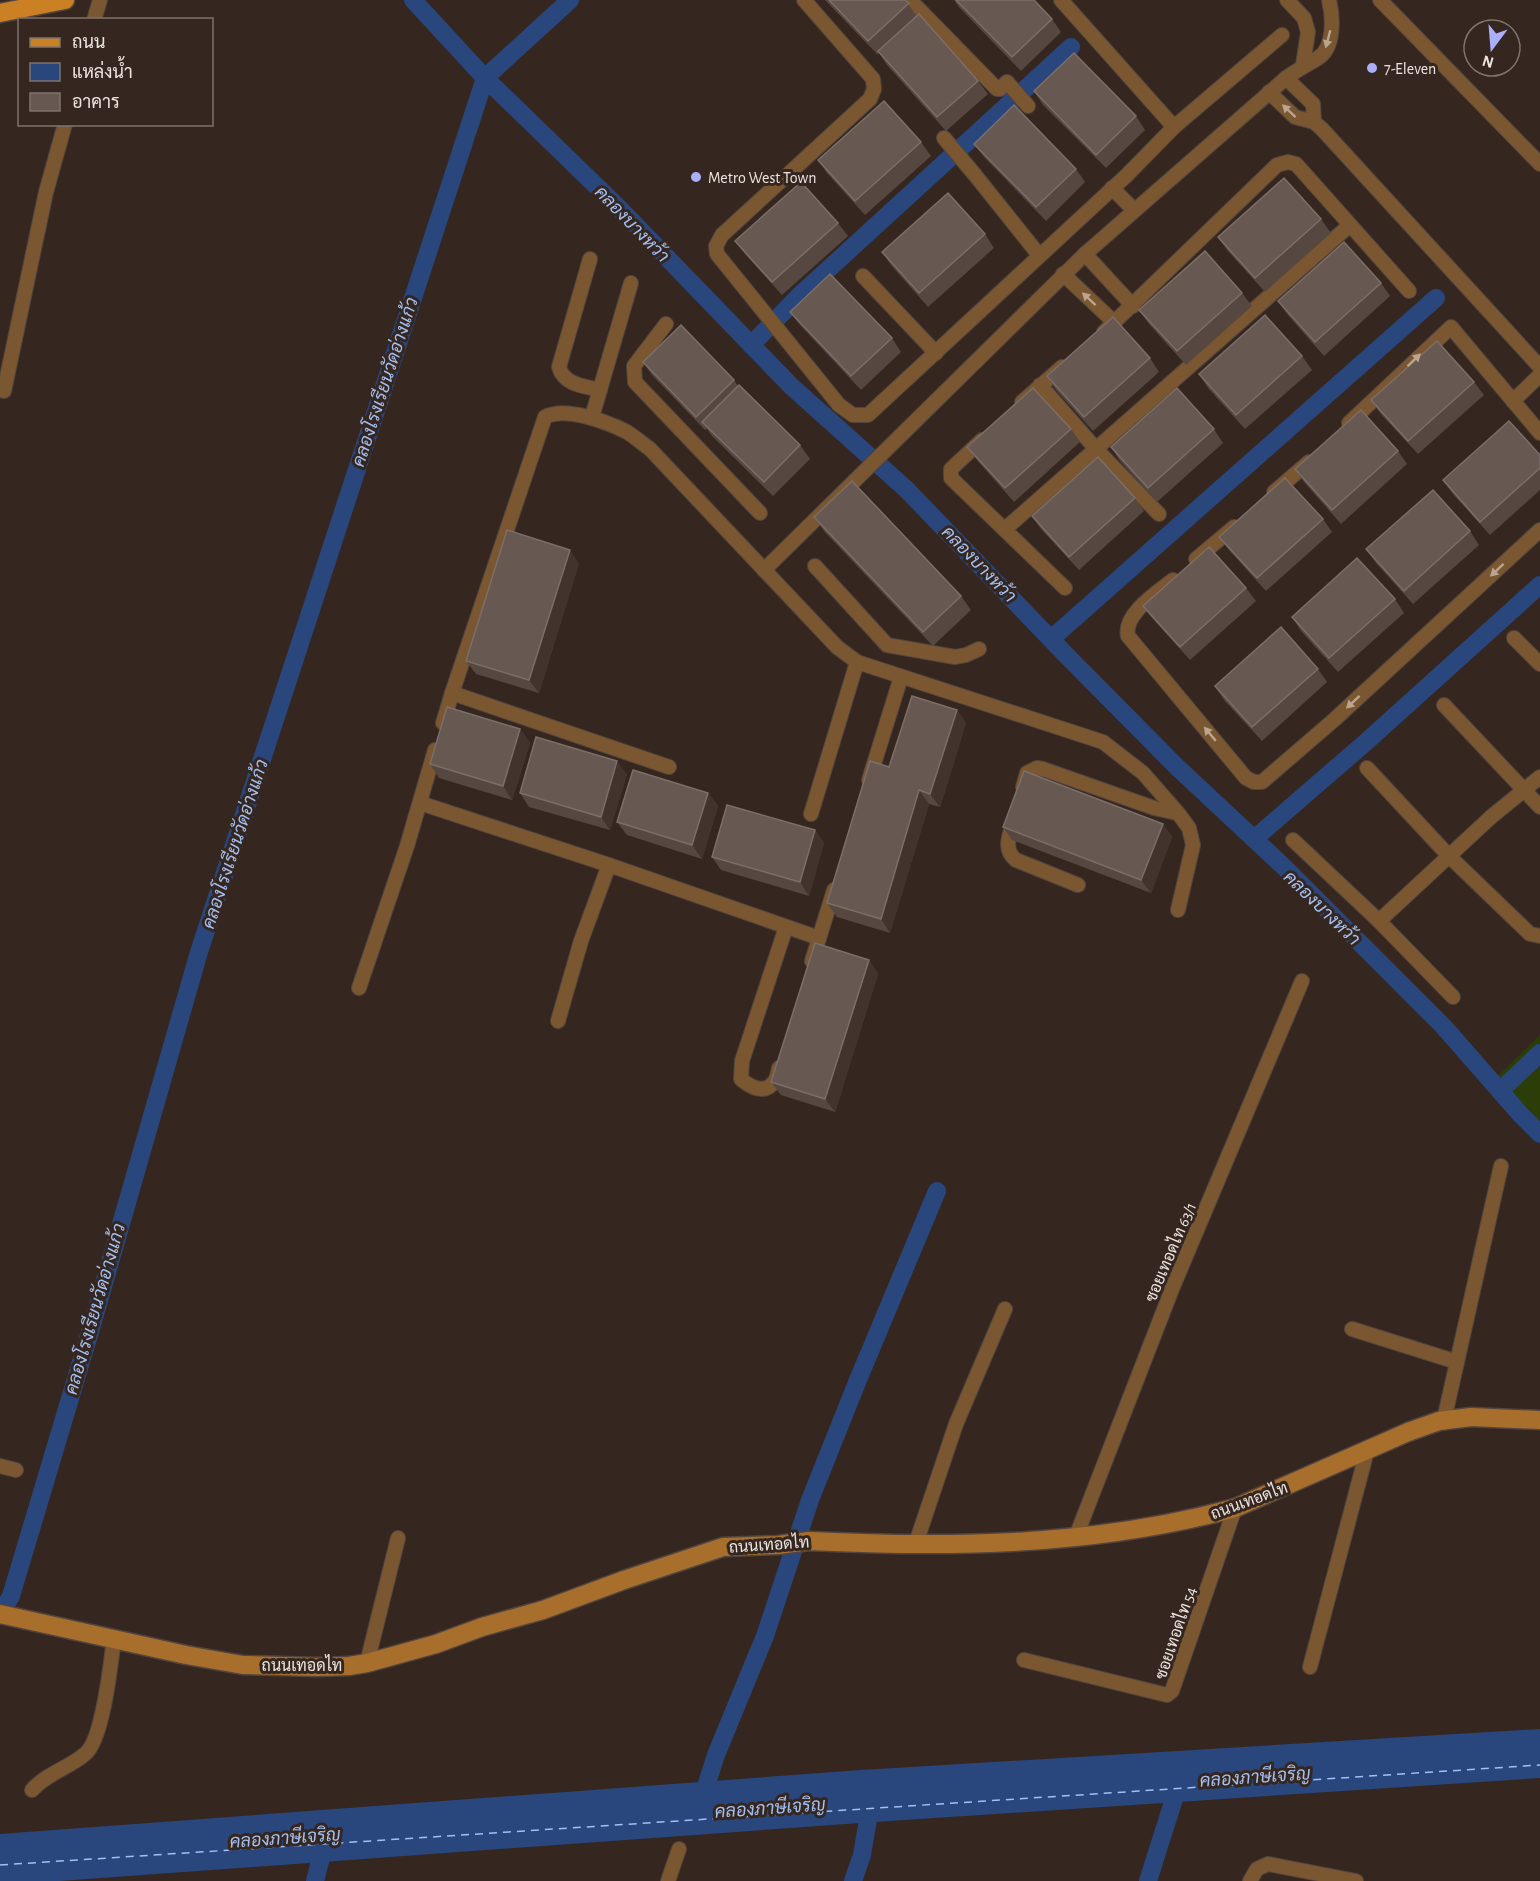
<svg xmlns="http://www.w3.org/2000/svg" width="1540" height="1881" font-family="'Alegreya Sans',Sarabun,sans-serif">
  <rect width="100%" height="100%" fill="#352720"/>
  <polygon fill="#2c3e08" points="1540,1035 1540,1122 1496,1078"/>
  <polygon fill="#29467d" points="1540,1729 1540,1778 859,1823 60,1881 0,1881 0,1834 861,1770"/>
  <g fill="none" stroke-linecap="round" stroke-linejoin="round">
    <g stroke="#29467d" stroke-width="18">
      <polyline points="413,0 485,78 620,209 791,386 906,489 1068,657 1178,768 1284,867 1444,1027 1521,1115 1540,1134"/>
      <polyline points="751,345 799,296 1071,47"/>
      <polyline points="1051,639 1436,298"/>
      <polyline points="1254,839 1366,742 1540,585"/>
      <polyline points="1500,1091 1540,1053"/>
      <polyline points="0,1614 11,1596 92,1325 199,952 485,78 570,0"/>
      <polyline points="700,1805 716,1755 765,1636 810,1500 858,1380 937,1191"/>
      <polyline points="315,1881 326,1838"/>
      <polyline points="853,1881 862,1855 871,1802"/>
      <polyline points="1148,1881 1179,1783"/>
    </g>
    <polyline stroke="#a4c0f2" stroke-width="1.5" stroke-dasharray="8 6" stroke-linecap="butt" points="0,1865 1540,1765"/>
    <g stroke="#52453f" stroke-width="16">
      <g id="street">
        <polyline points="804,0 873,79 874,89 870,99 722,235 716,246 717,254 839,405 853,415 868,415 1127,175 1174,127 1282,35"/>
        <polyline points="910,0 997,89 1000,89 1007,82 1028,106"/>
        <polyline points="1061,0 1174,127"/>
        <polyline points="1287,0 1304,18 1308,32 1303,65"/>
        <polyline points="1380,0 1540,164"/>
        <polyline points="94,20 100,0"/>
        <polyline points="1286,78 1313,104 1314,122"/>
        <polyline points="1269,92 1295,117 1314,122 1322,129 1540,367"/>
        <polyline points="944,138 975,175 1039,255"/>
        <polyline points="1112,188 1134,210"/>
        <polyline points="1085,254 1133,306"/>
        <path d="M590 259 559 367C564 385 584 386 600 390"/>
        <polyline points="1063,274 1115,323"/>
        <polyline points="863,276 936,353"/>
        <polyline points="666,324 634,366 635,382 760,513"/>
        <polyline points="1104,332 1277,165 1288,162 1296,164 1409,291"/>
        <polyline points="1040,385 1096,449 1159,514"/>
        <polyline points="4,391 46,192 65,124"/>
        <polyline points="1513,401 1540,375"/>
        <polyline points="1022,402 1062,367"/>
        <polyline points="592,417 631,283"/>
        <polyline points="1349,423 1451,327 1540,433"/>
        <polyline points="982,440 951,469 951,478 1065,588"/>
        <polyline points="1274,492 1309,462"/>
        <polyline points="1005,529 1350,225"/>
        <polyline points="1196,559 1234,527"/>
        <polyline points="815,566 887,645 955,657 966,655 979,649"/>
        <path d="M764 570 1085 254 1286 78C1297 70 1307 65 1318 58 1335 48 1333 16 1329 0"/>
        <path d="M1173 580C1158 592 1123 614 1128 636L1246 778 1254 782H1262L1335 719 1540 530"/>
        <polyline points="1514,638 1540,664"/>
        <path d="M452 693 545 417C566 406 607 422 627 432 635 437 643 444 650 449L837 647 857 662 1103 742 1143 773 1178 813 1189 828 1193 845 1178 910"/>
        <polyline points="1444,705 1540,807"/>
        <polyline points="443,723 452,693 669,767"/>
        <polyline points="1367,768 1449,856 1530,934 1540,936"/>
        <polyline points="869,780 901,677"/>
        <polyline points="1023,787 1027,773 1037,768 1043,769 1154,808 1177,813"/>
        <polyline points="420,803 609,865 819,938"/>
        <polyline points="811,814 857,662"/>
        <path d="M1014 820C1010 835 1002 849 1016 860L1078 885"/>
        <polyline points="1293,840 1379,921 1453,997"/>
        <polyline points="1379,921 1491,817 1540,777"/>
        <polyline points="812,961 834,890"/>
        <polyline points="359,988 407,846 435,750"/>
        <polyline points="558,1021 581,941 609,865"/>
        <path d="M779 1068C778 1072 777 1079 774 1082 765 1095 750 1087 741 1079L742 1061 786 927"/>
        <polyline points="1352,1329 1457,1362"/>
        <polyline points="1444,1420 1501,1166"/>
        <polyline points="0,1466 16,1470"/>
        <polyline points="1075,1539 1172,1289 1302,981"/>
        <polyline points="916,1543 956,1424 1005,1309"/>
        <polyline points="1024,1660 1167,1695 1172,1691 1235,1508"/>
        <polyline points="367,1663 398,1538"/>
        <polyline points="1310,1667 1367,1451"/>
        <path d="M32 1790C47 1773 69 1768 85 1754 103 1740 111 1662 114 1638"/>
        <polyline points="668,1881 679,1849"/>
        <polyline points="1250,1881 1257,1869 1268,1864 1356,1881"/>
      </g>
    </g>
    <g stroke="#52453f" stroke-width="21">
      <path id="secondary" d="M0 1614 186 1655 243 1665 316 1667 349 1666 367 1663 436 1644 482 1627 543 1610 624 1580 723 1547 778 1545 809 1541C951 1548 1096 1546 1235 1508L1408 1432 1439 1421 1471 1417 1540 1420"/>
    </g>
    <g stroke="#52453f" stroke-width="21">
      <polyline id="primary" points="0,13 65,0"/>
    </g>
    <use href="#street" stroke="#7b5731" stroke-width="14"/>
    <use href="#secondary" stroke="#a86e2c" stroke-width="18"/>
    <use href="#primary" stroke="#cb8023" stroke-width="18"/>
  </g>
  <g fill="#564841">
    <polygon points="825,0 905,0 917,16 978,81 988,94 946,131 887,65 879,53 878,55"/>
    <polygon points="954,0 1034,0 1052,19 1061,32 1021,71 959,7"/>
    <polygon points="1034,91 1136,116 1145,130 1106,168 1043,105"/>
    <polygon points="921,142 931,156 865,215 827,173 818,160"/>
    <polygon points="974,144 1076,169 1085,182 1046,221 984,157"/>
    <polygon points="1321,219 1331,233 1265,292 1227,250 1218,237"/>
    <polygon points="838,223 848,236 782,295 745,254 735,241"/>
    <polygon points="985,234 994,248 928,307 891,265 882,252"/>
    <polygon points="1381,283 1390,296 1324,356 1287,314 1278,301"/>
    <polygon points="1242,293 1252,306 1186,365 1149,324 1139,310"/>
    <polygon points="790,312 892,338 901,352 861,390 800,325"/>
    <polygon points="1302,356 1312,370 1245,429 1208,388 1199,374"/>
    <polygon points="1150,358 1159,372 1093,431 1056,390 1047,376"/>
    <polygon points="643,362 734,380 738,386 800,445 810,459 773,496 712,436 707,429 705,430 652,375"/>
    <polygon points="1474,382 1484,395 1418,454 1380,413 1371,400"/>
    <polygon points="1071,429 1080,442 1014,502 977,460 967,447"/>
    <polygon points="1214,429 1223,443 1157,502 1120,461 1111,447"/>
    <polygon points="1398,451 1407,464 1341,524 1304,482 1295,469"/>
    <polygon points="1540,455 1540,490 1490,535 1453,494 1443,480"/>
    <polygon points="1135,498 1144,511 1079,570 1041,529 1032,516"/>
    <polygon points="814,517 961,596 971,610 933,646 824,531"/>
    <polygon points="1323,519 1332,532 1266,591 1229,550 1219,537"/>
    <polygon points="1470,531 1479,545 1413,604 1376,563 1366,549"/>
    <polygon points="579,563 539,693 476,674 466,661"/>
    <polygon points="1246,588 1256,601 1190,660 1153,619 1143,606"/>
    <polygon points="1395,599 1404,613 1338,672 1301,631 1292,617"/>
    <polygon points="1318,669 1327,682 1262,741 1224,700 1215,686"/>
    <polygon points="957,710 966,723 940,807 929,804 890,933 837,917 827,903 889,767"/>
    <polygon points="520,729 530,743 512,800 439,778 430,764"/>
    <polygon points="627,774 610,830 529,807 520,793"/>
    <polygon points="708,793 718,806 702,859 627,835 617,822"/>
    <polygon points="1163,824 1172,837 1151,893 1012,840 1003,827"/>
    <polygon points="815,830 824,843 809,896 721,870 712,857"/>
    <polygon points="869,960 878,974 835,1112 781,1095 771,1082"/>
  </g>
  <g fill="#42342d">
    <polygon points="570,550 579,563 539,693 529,680"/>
    <polygon points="957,710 966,723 940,807 930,794"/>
    <polygon points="520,729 530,743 512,800 503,786"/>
    <polygon points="617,761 627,774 610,830 601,817"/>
    <polygon points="919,790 929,804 890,933 881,919"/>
    <polygon points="708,793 718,806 702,859 692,845"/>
    <polygon points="1163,824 1172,837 1151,893 1141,880"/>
    <polygon points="815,830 824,843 809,896 800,882"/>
    <polygon points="869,960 878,974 835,1112 825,1099"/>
  </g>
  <g fill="#675952" stroke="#7c6e68" stroke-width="1.5">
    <polygon points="829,0 905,0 909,3 868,41"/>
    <polygon points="956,0 1034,0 1052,19 1012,57"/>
    <polygon points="919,14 978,81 937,117 878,51"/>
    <polygon points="1074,53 1136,116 1096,155 1034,91"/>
    <polygon points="884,101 921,142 855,201 818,160"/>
    <polygon points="1014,105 1076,169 1036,207 974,144"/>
    <polygon points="1284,178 1321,219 1255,278 1218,237"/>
    <polygon points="801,182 838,223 772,282 735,241"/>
    <polygon points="948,193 985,234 919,293 882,252"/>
    <polygon points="1344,242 1381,283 1315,342 1278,301"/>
    <polygon points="1205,251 1242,293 1177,351 1139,310"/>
    <polygon points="830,274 892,338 851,376 790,312"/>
    <polygon points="1265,315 1302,356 1236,415 1199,374"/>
    <polygon points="1113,317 1150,358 1084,417 1047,376"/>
    <polygon points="681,325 734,380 696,417 643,362"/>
    <polygon points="1437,341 1474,382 1408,441 1371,400"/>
    <polygon points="739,385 800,445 764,482 702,422"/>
    <polygon points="1033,388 1071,429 1005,488 967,447"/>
    <polygon points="1177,388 1214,429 1148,488 1111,447"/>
    <polygon points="1361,410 1398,451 1332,510 1295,469"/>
    <polygon points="1509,421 1540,455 1540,468 1480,522 1443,480"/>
    <polygon points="1098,457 1135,498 1069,557 1032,516"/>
    <polygon points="1285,478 1323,519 1257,578 1219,537"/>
    <polygon points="852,481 961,596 923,632 814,517"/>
    <polygon points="1433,490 1470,531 1404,591 1366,549"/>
    <polygon points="507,530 570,550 529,680 466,661"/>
    <polygon points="1209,547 1246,588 1180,647 1143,606"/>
    <polygon points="1357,558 1395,599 1329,658 1292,617"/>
    <polygon points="1281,627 1318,669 1252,727 1215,686"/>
    <polygon points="912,696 957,710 930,794 919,790 881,919 827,903 870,761 889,767"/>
    <polygon points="447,707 520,729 503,786 430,764"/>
    <polygon points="536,737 617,761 601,817 520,793"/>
    <polygon points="633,770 708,793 692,845 617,822"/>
    <polygon points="1024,771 1163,824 1141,880 1003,827"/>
    <polygon points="727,805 815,830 800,882 712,857"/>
    <polygon points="815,943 869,960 825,1099 771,1082"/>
  </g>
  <defs><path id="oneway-solid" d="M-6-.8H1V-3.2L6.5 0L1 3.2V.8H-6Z" transform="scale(1.5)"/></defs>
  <g fill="#baa591">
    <use href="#oneway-solid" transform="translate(1328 39) rotate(105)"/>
    <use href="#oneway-solid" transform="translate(1289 111) rotate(-137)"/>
    <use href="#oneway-solid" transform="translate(1089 299) rotate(-137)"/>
    <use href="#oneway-solid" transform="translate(1414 360) rotate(-44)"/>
    <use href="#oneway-solid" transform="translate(1497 570) rotate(137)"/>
    <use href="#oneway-solid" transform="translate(1353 702) rotate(137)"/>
    <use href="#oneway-solid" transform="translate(1210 734) rotate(-130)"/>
  </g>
  <g fill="#abaffb" stroke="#352720" stroke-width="2">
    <circle cx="1372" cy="68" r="6"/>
    <circle cx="696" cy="177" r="6"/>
  </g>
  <g text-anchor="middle" stroke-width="6" stroke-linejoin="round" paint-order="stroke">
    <g font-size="16" fill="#ede4df" stroke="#352720" text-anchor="start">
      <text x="1384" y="74">7-Eleven</text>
      <text x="708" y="183">Metro West Town</text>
    </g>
    <g font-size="16" fill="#ede4df" stroke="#352720">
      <text transform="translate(1170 1252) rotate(-67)" y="6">ซอยเทอดไท 63/1</text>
      <text transform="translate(1249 1500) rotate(-20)" y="6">ถนนเทอดไท</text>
      <text transform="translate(769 1544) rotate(-4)" y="6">ถนนเทอดไท</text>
      <text transform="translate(1175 1633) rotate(-71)" y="6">ซอยเทอดไท 54</text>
      <text x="302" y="1671">ถนนเทอดไท</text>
    </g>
    <g font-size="18" font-style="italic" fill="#a4c0f2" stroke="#352720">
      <text transform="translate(632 224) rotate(46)" y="6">คลองบางหว้า</text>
      <text transform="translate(385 382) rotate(-72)" y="6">คลองโรงเรียนวัดอ่างแก้ว</text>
      <text transform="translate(979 564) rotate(46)" y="6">คลองบางหว้า</text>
      <text transform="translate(235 844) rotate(-72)" y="6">คลองโรงเรียนวัดอ่างแก้ว</text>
      <text transform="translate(1322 908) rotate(44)" y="6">คลองบางหว้า</text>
      <text transform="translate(95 1309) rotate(-74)" y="6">คลองโรงเรียนวัดอ่างแก้ว</text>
      <text transform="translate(1255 1777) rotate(-4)" y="6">คลองภาษีเจริญ</text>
      <text transform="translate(770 1808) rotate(-4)" y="6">คลองภาษีเจริญ</text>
      <text transform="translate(285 1838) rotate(-4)" y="6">คลองภาษีเจริญ</text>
    </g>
  </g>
  <rect x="18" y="18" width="195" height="108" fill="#352720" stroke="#7f736c" stroke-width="1.5"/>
  <rect x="30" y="38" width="30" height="9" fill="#cb8023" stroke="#7f736c" stroke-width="1.5"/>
  <text x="72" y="48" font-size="18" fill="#ede4df">ถนน</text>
  <rect x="30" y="63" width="30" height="18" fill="#29467d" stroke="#7f736c" stroke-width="1.5"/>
  <text x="72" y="78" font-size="18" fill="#ede4df">แหล่งน้ำ</text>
  <rect x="30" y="93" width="30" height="18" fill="#675952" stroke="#7f736c" stroke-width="1.5"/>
  <text x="72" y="108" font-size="18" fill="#ede4df">อาคาร</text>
  <g transform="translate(1492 48) rotate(196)"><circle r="28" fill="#352720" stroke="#7f736c" stroke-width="1.5"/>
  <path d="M0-4.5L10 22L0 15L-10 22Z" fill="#abaffb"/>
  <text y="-9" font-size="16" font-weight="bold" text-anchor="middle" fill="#ede4df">N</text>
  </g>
</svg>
